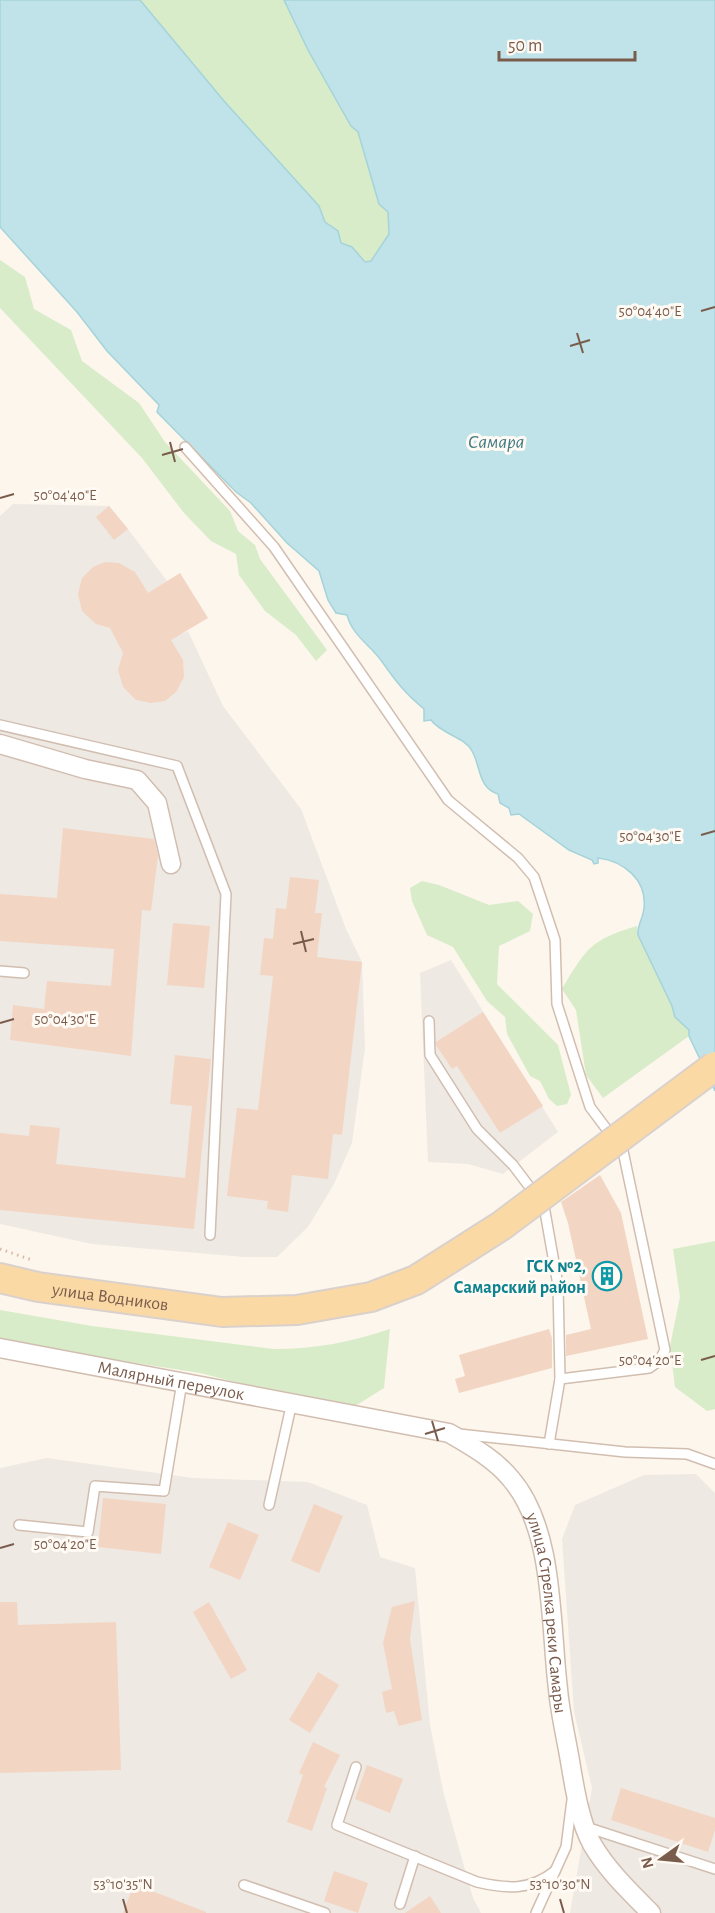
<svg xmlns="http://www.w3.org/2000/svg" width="715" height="1913" font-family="'Alegreya Sans',sans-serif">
  <rect width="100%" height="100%" fill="#fdf6ec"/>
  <g fill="#efe9e4">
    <polygon points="13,504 109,506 128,529 167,581 154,590 181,634 188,631 223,706 301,809 346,929 362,962 365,1048 352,1143 334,1184 308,1227 277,1257 244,1257 92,1244 0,1224 0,516"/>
    <polygon points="451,960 558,1132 503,1174 468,1164 428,1162 420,973"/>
    <polygon points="47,1458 193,1478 308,1482 367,1505 380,1557 415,1568 430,1725 444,1795 473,1898 481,1913 0,1913 0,1468"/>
    <polygon points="696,1474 715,1493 715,1913 570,1913 592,1788 574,1712 562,1539 575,1505 644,1475"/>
  </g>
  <g fill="#d8ecc9">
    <polygon points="140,0 284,0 308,50 351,126 358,132 379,203 388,212 389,234 371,261 365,262 352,247 341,243 338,232 325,222 319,206 224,101"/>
    <polygon points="0,260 25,277 34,309 71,330 82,361 139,403 165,442 230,511 238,531 255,545 260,559 327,650 316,661 296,635 265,611 239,575 236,554 211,541 184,513 142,458 0,308"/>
    <polygon points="422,881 439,885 489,905 518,901 533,914 530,931 499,946 497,984 558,1045 571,1095 567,1104 557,1106 549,1099 540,1081 530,1076 507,1034 505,1017 487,1001 453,947 427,935 412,901 410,888"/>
    <path d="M637 926 638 935 672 1006 675 1017 689 1030V1036L603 1098 586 1075 576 1010 562 989C587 948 590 940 637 926Z"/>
    <polygon points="715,1241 715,1409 707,1411 675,1387 670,1346 680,1297 673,1249"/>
    <path d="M0 1310 92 1326 274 1349C315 1349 352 1342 390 1329L384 1388 352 1408 294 1397 200 1373 0 1342Z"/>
  </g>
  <path fill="#bfe3e8" stroke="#a5d3da" stroke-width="1.5" d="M0 0H140L224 101 319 206 325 222 338 231 341 243 352 247 365 262 371 261 389 234 388 212 379 204 358 132 351 126 308 50 284 0H715V1091L689 1036V1030L675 1017 672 1006 638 935C637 925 643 919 644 908 647 880 624 861 598 858V863L594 864 592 860 569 850 519 814 511 815 509 808 500 803 498 794C478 788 481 767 472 751 465 737 441 734 431 720L424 721V709C405 693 397 683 383 663 371 645 353 637 347 615L336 613 328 600 319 571 287 543 251 503 236 492 157 412 159 405 107 351 77 312 0 227Z"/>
  <g fill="#f3d5c3">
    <polygon points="109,506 128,529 114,540 96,517"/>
    <polygon points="105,562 119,563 135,572 148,593 180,573 208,618 171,640 183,660 184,677 176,692 165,701 151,703 136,700 123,687 118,670 123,653 110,628 96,624 82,611 78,594 82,578 93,567"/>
    <polygon points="63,828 154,839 158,856 151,911 142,910 131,1056 10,1040 13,1005 44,1009 47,981 111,986 114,949 0,941 0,894 57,898"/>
    <polygon points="290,877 319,880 315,913 322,913 317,957 362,962 342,1135 333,1134 328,1179 292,1175 288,1212 267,1209 268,1201 227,1196 237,1108 258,1110 273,976 260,975 264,938 273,939 276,908 286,909"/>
    <polygon points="173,923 210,926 204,988 167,985"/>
    <polygon points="483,1012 543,1106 500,1133 457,1066 452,1069 436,1045 436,1042"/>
    <polygon points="175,1055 211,1059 194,1229 0,1210 0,1133 29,1136 30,1125 60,1128 56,1164 185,1178 192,1106 170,1104"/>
    <polygon points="600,1175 621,1213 648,1339 566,1356 566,1335 591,1329 568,1223 561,1202"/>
    <polygon points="549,1329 552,1338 552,1368 459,1393 455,1379 465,1376 459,1355"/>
    <polygon points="103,1498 166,1504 161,1554 98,1547"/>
    <polygon points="314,1504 343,1516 319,1573 291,1561"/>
    <polygon points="228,1522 259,1535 240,1580 209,1567"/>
    <polygon points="415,1601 410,1639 422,1720 399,1726 394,1711 386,1713 382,1692 392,1689 383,1643 392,1607"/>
    <polygon points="0,1602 17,1602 18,1625 116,1622 121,1770 0,1773"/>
    <polygon points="209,1602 247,1670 231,1679 193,1612"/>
    <polygon points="318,1672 339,1685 310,1733 289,1720"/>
    <polygon points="313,1742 340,1755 324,1787 327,1788 312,1831 287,1822 303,1775 299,1773"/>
    <polygon points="367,1765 403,1779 390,1813 355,1799"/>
    <polygon points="621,1788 715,1818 715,1830 708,1852 611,1820"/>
    <polygon points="334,1871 368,1883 358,1913 324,1901"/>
    <polygon points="134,1884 206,1912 206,1913 123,1913"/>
    <polygon points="430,1896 441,1913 405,1913"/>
  </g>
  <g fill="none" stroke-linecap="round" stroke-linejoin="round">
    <g stroke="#d1beb0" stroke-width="12">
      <g id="lane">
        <polyline points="185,447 274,547 448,800 518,858 534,877 555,940 557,1004 590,1107 623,1151 665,1350 659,1361 649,1368 560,1379 549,1444"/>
        <polyline points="0,725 177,766 226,894 210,1235"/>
        <polyline points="0,971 24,973"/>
        <polyline points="429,1021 430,1055 477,1129 513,1165 544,1206 558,1285 560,1379"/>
        <polyline points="459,1434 625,1452 687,1454 715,1464"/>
        <polyline points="269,1505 292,1402"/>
        <polyline points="19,1525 88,1532 95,1486 164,1491 182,1382"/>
        <path d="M356 1767 337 1825 477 1882C507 1889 530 1891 555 1871"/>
        <polyline points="586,1827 715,1869"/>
        <polyline points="244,1885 325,1913"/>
        <polyline points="400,1904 415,1856"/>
        <polyline points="536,1913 566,1847 572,1800"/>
      </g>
    </g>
    <g stroke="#d1beb0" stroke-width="21">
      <g id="street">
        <polyline points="0,744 85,769 137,780 157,803 171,864"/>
        <path id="s1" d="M0 1348 449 1433C471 1446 495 1459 511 1479 555 1530 550 1625 558 1689 560 1713 566 1737 570 1761 574 1785 580 1823 592 1844 607 1870 630 1892 651 1913"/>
      </g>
    </g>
    <g stroke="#dad1cd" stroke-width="32">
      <g id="primary">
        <path id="s2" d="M0 1278 38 1287 222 1312"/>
      </g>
    </g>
    <polyline stroke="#d9b8a5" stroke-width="3" stroke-dasharray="1.5 4.5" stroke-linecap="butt" points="0,1249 32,1260"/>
    <use href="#lane" stroke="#fff" stroke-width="9"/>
    <use href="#street" stroke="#fff" stroke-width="18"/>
    <use href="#primary" stroke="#fbd9a5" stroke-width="28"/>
    <g stroke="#dad1cd" stroke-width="32" stroke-linecap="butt">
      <polyline id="primary-bridge" points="222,1312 297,1310 371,1297 416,1280 501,1226 715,1066"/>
    </g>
    <use href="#primary-bridge" stroke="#fbd9a5" stroke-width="28"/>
  </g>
  <path fill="none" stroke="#7a5c4d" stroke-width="2" d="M701 311 715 307M577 333 583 353M570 346 590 340M170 442 175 462M162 455 183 449M0 498 14 494M701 835 715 831M301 931 306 952M293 944 314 939M0 1023 14 1019M701 1360 715 1356M432 1421 438 1441M425 1434 445 1428M0 1548 14 1544M123 1899 127 1913M560 1899 564 1913"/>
  <defs>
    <g id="building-ring" transform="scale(1.5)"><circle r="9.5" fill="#fffaf3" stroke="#0f9aa8" stroke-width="1.5"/><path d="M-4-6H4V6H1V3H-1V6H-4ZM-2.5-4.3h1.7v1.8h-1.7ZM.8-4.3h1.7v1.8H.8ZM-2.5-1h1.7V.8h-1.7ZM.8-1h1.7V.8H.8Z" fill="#0f9aa8"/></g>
  </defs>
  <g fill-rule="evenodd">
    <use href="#building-ring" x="607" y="1276"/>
  </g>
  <g text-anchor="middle" stroke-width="6" stroke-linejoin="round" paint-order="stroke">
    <g font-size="18" font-weight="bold" fill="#0d838f" stroke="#fffaf3" text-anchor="end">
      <text x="586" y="1272">ГСК №2,<tspan x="586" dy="21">Самарский район</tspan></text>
    </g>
    <g font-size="18" fill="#7a5c4d" stroke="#fffaf3">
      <text dy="6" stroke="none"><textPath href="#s2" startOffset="112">улица Водников</textPath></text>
      <text dy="6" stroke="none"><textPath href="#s1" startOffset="174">Малярный переулок</textPath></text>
      <text dy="6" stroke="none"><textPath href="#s1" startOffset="676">улица Стрелка реки Самары</textPath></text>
    </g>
    <g font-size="20" font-style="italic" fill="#437c86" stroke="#fffaf3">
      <text x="496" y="448">Самара</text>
    </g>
  </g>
  <g font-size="15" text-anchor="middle" fill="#7a5c4d" stroke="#fffaf3" stroke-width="6" stroke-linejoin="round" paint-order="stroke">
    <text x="650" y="316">50°04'40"E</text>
    <text x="65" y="500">50°04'40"E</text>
    <text x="650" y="841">50°04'30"E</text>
    <text x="65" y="1024">50°04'30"E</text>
    <text x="650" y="1365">50°04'20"E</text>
    <text x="65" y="1549">50°04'20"E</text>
    <text x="123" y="1889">53°10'35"N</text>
    <text x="560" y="1889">53°10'30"N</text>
  </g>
  <g transform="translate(661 1859) rotate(255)" stroke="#fffaf3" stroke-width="4.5" paint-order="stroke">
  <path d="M0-4.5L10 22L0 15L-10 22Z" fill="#7a5c4d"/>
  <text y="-9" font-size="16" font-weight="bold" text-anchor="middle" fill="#7a5c4d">N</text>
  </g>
  <path d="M499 51v9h136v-9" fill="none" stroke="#7a5c4d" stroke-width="3"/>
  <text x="508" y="51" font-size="18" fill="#7a5c4d" stroke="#fffaf3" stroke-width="4.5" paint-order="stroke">50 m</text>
</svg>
